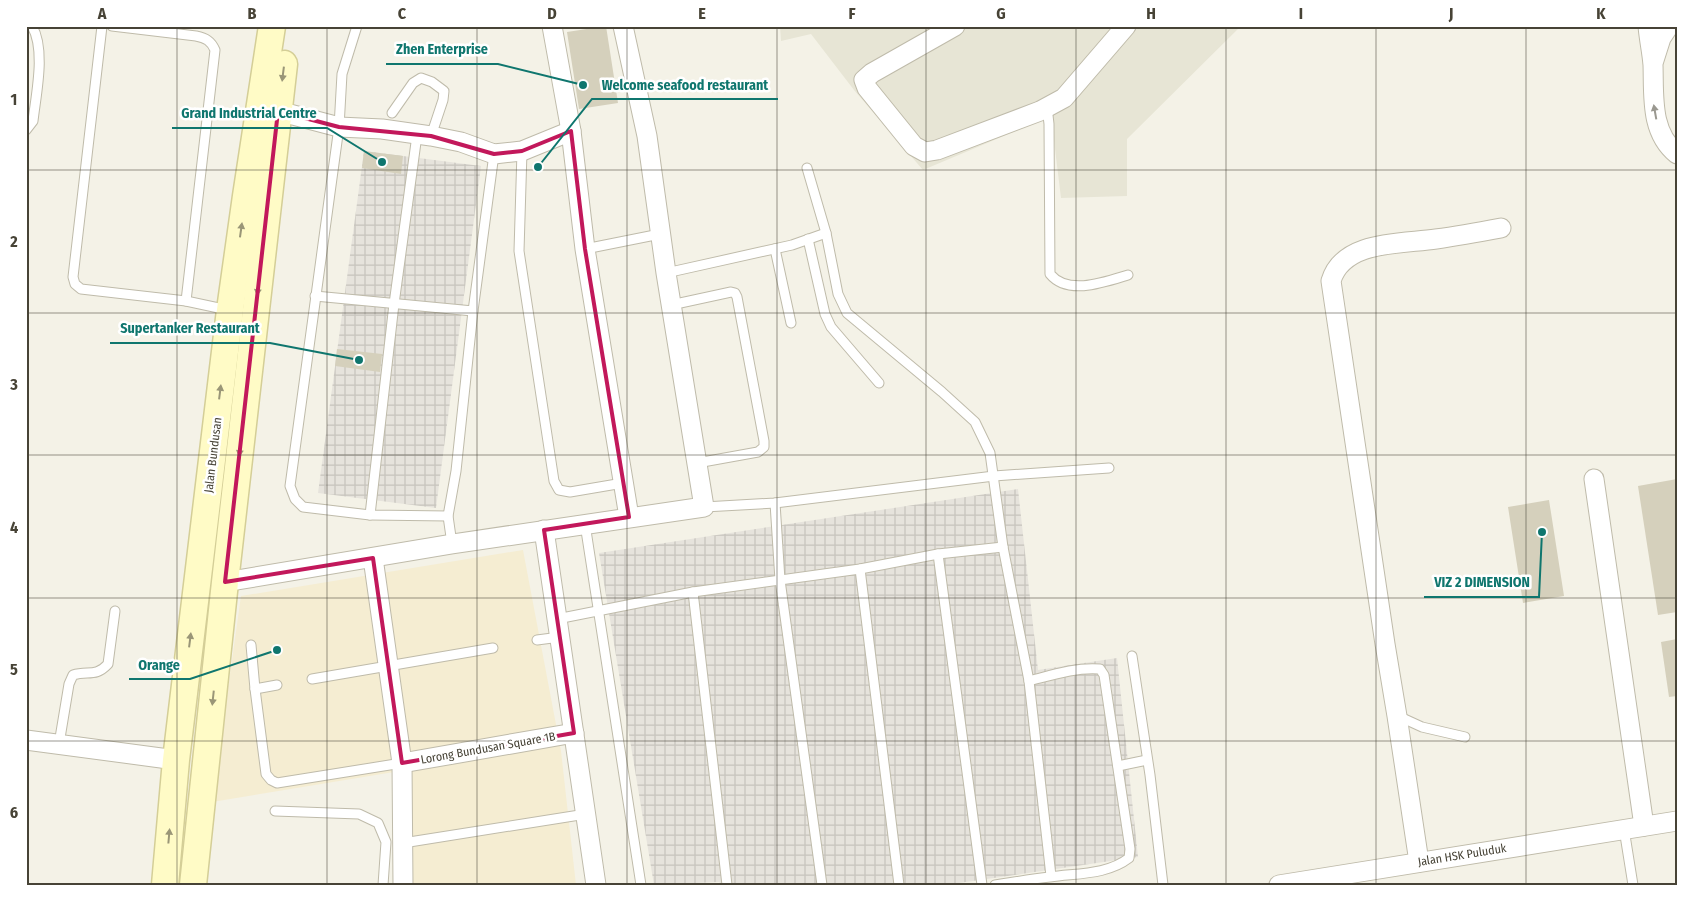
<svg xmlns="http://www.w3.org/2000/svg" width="1703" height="911" font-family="'Fira Sans Condensed',sans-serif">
  <defs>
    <pattern id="industrial-grid" width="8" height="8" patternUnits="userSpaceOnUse" patternTransform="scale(1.25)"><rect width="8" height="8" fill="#e6e3dc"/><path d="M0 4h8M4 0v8" fill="none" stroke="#c7c4bd"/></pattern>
  </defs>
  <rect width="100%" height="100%" fill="#f4f2e7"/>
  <polygon fill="#e7e5d5" points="780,26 1241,26 1127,139 1127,196 1061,198 1051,116 923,170 854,90 811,34 781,41"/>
  <polygon fill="#f5edd2" points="523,550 561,751 576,885 405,885 400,771 212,802 241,596"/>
  <g fill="url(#industrial-grid)">
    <polygon points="364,151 481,166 436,508 318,493"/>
    <polygon points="1018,489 1038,670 1117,658 1138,857 945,885 723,885 719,882 654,885 599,553"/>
  </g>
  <g fill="#d5d0bc">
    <polygon points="606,26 618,103 579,109 567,32"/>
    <polygon points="364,151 403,156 401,174 362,168"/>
    <polygon points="337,349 382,354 380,372 335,366"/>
    <polygon points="1677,479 1677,612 1658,615 1638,486"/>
    <polygon points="1549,500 1564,596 1523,603 1508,507"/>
    <polygon points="1677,639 1677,696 1669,697 1661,642"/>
  </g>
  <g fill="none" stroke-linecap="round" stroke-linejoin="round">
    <g stroke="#bfbbaa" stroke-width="11">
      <g id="service">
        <polyline points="102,26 73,277 75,284 81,289 186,301 228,310"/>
        <path d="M112 26 196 36C206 38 211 41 215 50L186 301"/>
        <polyline points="357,26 342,74 339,127 290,486 295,499 303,507 370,515 448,516"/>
        <path d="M1047 107 1049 124 1050 274C1068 296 1105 282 1128 275"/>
        <polyline points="392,113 413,83 421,78 432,82 444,91 443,100 431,136"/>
        <path d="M26 130 33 121C36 94 46 50 32 26"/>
        <polyline points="522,151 519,251 554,481 559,490 570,492 623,483"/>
        <polyline points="807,168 826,233 838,294 847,313 942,392 975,422 990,453 1003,547 1029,681 1051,876"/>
        <polyline points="808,239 825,314 831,327 879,383"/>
        <polyline points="585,249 660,234"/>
        <polyline points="775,249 791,323"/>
        <polyline points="666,273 792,245 826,233"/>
        <polyline points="315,296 473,311"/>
        <polyline points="671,305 731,292 735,293 737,297 764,441 764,447 758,452 697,463"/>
        <polyline points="775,503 780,580 822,885"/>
        <polyline points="704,507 775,503 994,476 1109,468"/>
        <polyline points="370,515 394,304 417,135"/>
        <polyline points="585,524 641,885"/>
        <polyline points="452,544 448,516 456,471 473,311 494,154"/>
        <polyline points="938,554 982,885"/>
        <polyline points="860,569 899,885"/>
        <polyline points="693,592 727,885"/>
        <polyline points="557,619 693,592 860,569 938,554 1003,547"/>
        <polyline points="537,640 560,637"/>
        <polyline points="251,645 255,689 266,774 271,780 277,783 402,763"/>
        <polyline points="1132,656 1150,775 1163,885"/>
        <polyline points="312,679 493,648"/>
        <polyline points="255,689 277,685"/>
        <polyline points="1398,716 1422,727 1465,737"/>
        <path d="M59 744 69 684 73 675C88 670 95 678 108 664L115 611"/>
        <polyline points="1118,766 1147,760"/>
        <polyline points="275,811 359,814 378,823 386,842 383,885"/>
        <polyline points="1624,829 1633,885"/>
        <polyline points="403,843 586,814"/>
        <path d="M995 885C1014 882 1032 879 1050 877 1077 873 1107 875 1129 858L1130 849 1104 675 1100 669C1076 667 1052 675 1029 681"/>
      </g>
    </g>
    <g stroke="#bfbbaa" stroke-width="21">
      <g id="minor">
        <polyline points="552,26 571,131 585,249 629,517"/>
        <polyline points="955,26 872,73 864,80 867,88 914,146 925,152 937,150 1040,111 1064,98 1126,26"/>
        <path d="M1648 26C1649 39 1652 52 1653 65 1654 96 1650 132 1677 154"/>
        <polyline points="1654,60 1661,38 1669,26"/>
        <polyline points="278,111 339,127 382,129 431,136 461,142 494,154 522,151 571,131"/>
        <polyline points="1594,479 1644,826"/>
        <polyline points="544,530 596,885"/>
        <polyline points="373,558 402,763 403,885"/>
        <polyline points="225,582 452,544 704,507 666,273 647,136 623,26"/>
        <polyline points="26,740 176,760"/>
        <polyline points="402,763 574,733"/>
        <path d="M1419 862 1397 716 1385 644 1331 281C1343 240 1402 244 1436 239 1458 236 1480 232 1501 228"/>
        <polyline points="1279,885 1677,821"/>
      </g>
    </g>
    <g stroke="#d4ce97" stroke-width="29">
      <g id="secondary">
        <polyline points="165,885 176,760 230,310 246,196 272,26"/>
        <polyline points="193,885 225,582 284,64"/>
      </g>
    </g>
    <use href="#service" stroke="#fff" stroke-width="9"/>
    <use href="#minor" stroke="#fff" stroke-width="19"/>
    <use href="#secondary" stroke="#fffbc6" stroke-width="26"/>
  </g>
  <defs><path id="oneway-solid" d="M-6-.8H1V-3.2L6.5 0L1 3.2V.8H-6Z" transform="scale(1.25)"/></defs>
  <g fill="#9a9677">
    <use href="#oneway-solid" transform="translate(283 74) rotate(97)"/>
    <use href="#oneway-solid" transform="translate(241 230) rotate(-82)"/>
    <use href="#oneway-solid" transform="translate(258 288) rotate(96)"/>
    <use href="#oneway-solid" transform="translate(220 392) rotate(-83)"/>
    <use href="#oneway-solid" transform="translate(240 449) rotate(96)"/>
    <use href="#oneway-solid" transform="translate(190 640) rotate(-83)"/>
    <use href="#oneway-solid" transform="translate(213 698) rotate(96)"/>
    <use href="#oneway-solid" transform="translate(169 836) rotate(-85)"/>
  </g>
  <use fill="#9a9890" href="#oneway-solid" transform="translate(1655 112) rotate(-100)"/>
  <path fill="none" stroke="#c2185b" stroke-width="4" stroke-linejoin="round" d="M278 111 339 127 431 136 494 154 522 151 571 131 585 249 629 517 544 530 574 733 402 763 373 558 225 582Z"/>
  <path fill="none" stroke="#474336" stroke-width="1" stroke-opacity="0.55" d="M177 26V885M327 26V885M477 26V885M627 26V885M777 26V885M926 26V885M1076 26V885M1226 26V885M1376 26V885M1526 26V885M26 170H1677M26 313H1677M26 455H1677M26 598H1677M26 741H1677"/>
  <g text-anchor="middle" stroke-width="5" stroke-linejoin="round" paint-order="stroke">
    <g font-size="12" fill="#474336" stroke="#fff">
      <text transform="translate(213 455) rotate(-83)" y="4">Jalan Bundusan</text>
      <text transform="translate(488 748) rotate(-10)" y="4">Lorong Bundusan Square 1B</text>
      <text transform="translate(1462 855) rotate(-9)" y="4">Jalan HSK Puluduk</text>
    </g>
  </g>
  <path fill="none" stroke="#0f766e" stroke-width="2" d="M583 85L498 64H386M538 167L592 99H778M382 162L327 128H172M359 360L270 343H110M1542 532L1539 597H1424M277 650L190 679H129"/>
  <g fill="#0f766e" stroke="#fff" stroke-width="2">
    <circle cx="583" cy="85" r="5"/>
    <circle cx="538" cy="167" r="5"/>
    <circle cx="382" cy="162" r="5"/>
    <circle cx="359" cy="360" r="5"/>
    <circle cx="1542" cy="532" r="5"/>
    <circle cx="277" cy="650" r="5"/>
  </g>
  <g font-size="14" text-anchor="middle" font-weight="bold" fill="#0f766e" stroke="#fff" stroke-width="5" stroke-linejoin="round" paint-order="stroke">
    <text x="442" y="54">Zhen Enterprise</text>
    <text x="685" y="90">Welcome seafood restaurant</text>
    <text x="249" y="118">Grand Industrial Centre</text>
    <text x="190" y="333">Supertanker Restaurant</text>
    <text x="1482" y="587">VIZ 2 DIMENSION</text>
    <text x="159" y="670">Orange</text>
  </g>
  <rect width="1703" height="911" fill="none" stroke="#ffffff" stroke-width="55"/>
  <rect x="28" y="28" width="1648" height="856" fill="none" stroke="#474336" stroke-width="2"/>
  <g font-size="16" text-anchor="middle" font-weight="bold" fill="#474336">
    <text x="102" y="19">A</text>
    <text x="252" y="19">B</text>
    <text x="402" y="19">C</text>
    <text x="552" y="19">D</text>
    <text x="702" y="19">E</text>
    <text x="852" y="19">F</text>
    <text x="1001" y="19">G</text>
    <text x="1151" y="19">H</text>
    <text x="1301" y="19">I</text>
    <text x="1451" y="19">J</text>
    <text x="1601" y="19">K</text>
    <text x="14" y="105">1</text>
    <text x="14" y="247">2</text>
    <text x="14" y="390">3</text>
    <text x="14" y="533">4</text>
    <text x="14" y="675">5</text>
    <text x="14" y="818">6</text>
  </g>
</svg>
